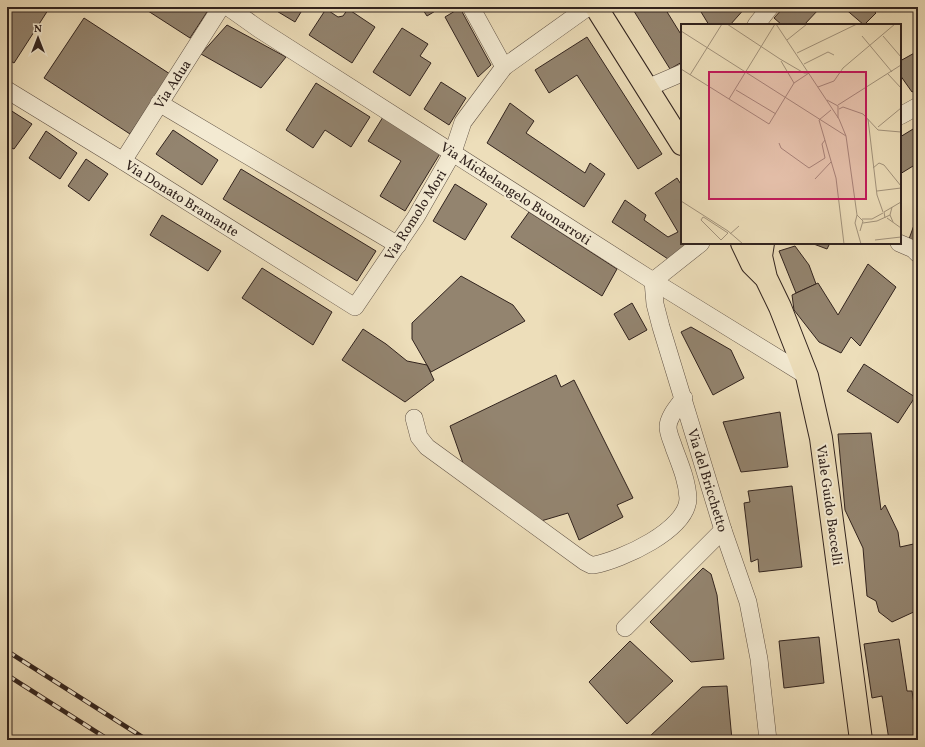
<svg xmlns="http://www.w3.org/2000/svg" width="925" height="747" font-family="Vollkorn,serif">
  <rect width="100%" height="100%" fill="#eddeba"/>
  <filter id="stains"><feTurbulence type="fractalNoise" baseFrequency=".005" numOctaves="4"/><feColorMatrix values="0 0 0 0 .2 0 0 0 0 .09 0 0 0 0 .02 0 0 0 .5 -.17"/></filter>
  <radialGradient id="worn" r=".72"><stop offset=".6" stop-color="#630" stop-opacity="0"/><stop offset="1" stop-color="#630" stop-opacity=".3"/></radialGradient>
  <g fill="#93846f" stroke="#31231e">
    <polygon points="7,7 50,7 14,63 7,59"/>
    <polygon points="147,7 200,7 207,12 190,38 145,9"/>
    <polygon points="270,7 304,7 295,22"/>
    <polygon points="421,7 442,7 427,16"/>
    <polygon points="634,7 664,7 682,36 682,62 670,69 632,8"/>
    <polygon points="698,7 746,7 730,25 709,25"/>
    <polygon points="784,7 817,7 819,9 804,25 782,25 774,18"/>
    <polygon points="843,7 869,7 876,13 864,25"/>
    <polygon points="460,8 491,65 478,77 445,17"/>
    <polygon points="326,9 338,17 343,16 348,9 375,27 352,63 309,35"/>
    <polygon points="84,18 170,74 130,134 44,78"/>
    <polygon points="227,25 286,57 261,88 201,54"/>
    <polygon points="402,28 428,44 420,56 431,63 410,96 373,72"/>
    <polygon points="587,37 662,154 638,169 577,75 549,93 535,70"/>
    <polygon points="918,51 918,89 912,92 900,75 900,61"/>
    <polygon points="441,82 466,98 449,125 424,109"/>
    <polygon points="316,83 370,117 351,147 325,130 313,148 286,130"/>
    <polygon points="510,103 534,121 526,133 585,173 590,163 605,174 584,207 487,143"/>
    <polygon points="7,108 32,124 14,149 7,146"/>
    <polygon points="383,117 441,152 405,211 380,196 401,161 368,141"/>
    <polygon points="918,126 918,163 900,174 900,137"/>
    <polygon points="173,130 218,160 202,185 156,154"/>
    <polygon points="46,131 77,153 60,179 29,158"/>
    <polygon points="86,159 108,174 89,201 68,186"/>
    <polygon points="241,169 376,251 357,281 223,199"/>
    <polygon points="677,178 682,186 682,243 690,243 668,259 612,222 625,200 646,215 644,220 668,237 678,232 655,193"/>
    <polygon points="455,184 487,204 465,240 433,221"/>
    <polygon points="529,212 617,269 602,296 511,237"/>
    <polygon points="918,214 918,244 909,239"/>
    <polygon points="162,215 221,251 208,271 150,235"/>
    <polygon points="811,243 830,243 827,249"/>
    <polygon points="795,246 809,265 816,284 796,293 779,251"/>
    <polygon points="868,264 896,287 860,346 851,337 841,353 819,342 794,310 792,295 818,283 838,315"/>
    <polygon points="262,268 332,312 313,345 242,298"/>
    <polygon points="461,276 513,305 525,321 431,372 412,339 412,323"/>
    <polygon points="632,303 647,330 629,340 614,314"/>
    <polygon points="691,327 731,350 744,378 713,395 681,332"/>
    <polygon points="363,329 386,344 407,361 427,365 434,380 405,402 342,360"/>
    <polygon points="864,364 915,397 898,423 847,391"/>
    <polygon points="556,375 561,387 574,380 633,498 617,505 623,517 579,540 568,513 541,521 464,466 450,426"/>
    <polygon points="780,412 788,467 741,472 723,422"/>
    <polygon points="871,433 881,510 885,505 898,532 900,547 918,543 918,610 892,622 879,612 876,601 867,596 863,548 845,510 838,434"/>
    <polygon points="792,486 802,567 759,572 758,559 751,562 744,503 750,502 748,491"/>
    <polygon points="703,568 711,574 717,595 724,659 691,662 650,622"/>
    <polygon points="819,637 824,683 784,688 779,641"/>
    <polygon points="899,639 907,691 912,691 918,731 918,740 889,740 882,696 872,698 864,644"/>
    <polygon points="630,641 673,681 627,724 589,682"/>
    <polygon points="727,686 732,740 654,740 649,737 702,687"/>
  </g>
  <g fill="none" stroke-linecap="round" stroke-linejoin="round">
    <g stroke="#605245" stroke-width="18">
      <g id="minor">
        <polyline points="228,7 259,29 653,281 807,376"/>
        <polyline points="471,7 504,67"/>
        <polyline points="756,25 770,7"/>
        <polyline points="647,88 682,73"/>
        <polyline points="7,90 123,161 355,307 416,217 453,152 463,122 504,67 588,7"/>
        <polyline points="159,103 398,245"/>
        <polyline points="900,116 918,106"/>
        <polyline points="123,161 221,7"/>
        <polyline points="899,243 913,249 918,254"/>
        <polyline points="653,281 655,304 661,327 723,530 748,602 759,659 768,740"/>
        <polyline points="653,281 701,243"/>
        <path d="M414 418 419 437 427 447 585 562 591 565H594C621 560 688 530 688 498 687 480 680 464 674 448 672 441 668 434 668 427 668 417 678 406 684 398"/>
        <polyline points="625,628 723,530"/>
      </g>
    </g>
    <g stroke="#31231e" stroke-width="24">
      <g id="major">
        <polyline points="596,7 682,144"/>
        <polyline points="742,243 752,264 763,275"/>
        <polyline points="763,243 761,256 766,278 780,307 807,376 821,438 861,740"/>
      </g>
    </g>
    <use href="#minor" stroke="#f3ead2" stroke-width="17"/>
    <use href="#major" stroke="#eddeba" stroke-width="22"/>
    <g stroke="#31231e" stroke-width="4.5">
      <g id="rail">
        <polyline points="7,651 147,740"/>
        <polyline points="7,675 109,740"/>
      </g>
    </g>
    <use href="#rail" stroke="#f3ead2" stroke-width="3" stroke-dasharray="9" stroke-linecap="butt"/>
  </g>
  <g text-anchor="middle" stroke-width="4" stroke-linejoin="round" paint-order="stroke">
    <g font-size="14" fill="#31231e" stroke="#f3ead2">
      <text transform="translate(172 84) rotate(-57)" y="5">Via Adua</text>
      <text transform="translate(516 193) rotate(33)" y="5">Via Michelangelo Buonarroti</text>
      <text transform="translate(182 198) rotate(32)" y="5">Via Donato Bramante</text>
      <text transform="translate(415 215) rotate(-58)" y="5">Via Romolo Mori</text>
      <text transform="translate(708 480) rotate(73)" y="5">Via del Bricchetto</text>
      <text transform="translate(830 505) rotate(82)" y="5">Viale Guido Baccelli</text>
    </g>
  </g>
  <g transform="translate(681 24)">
    <rect width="220" height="220" fill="#eddeba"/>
    <path fill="none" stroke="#a2937c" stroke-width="1" d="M46 0 99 35 123 49H128M95 0 158 95 165 112 176 191 174 199 180 220M0 7 165 112M181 12 211 48M202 12 220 33M106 16 126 0M116 29 176 0M100 37 113 59M123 40 147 28 153 31M0 45 88 100 113 59 128 49M207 50 220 64M9 51 41 0M137 63 153 57 162 44 214 0M55 66 95 90M48 75 94 0M146 76 157 82V94M157 81 220 41M158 85 162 83 182 90 197 106M187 95 196 171 202 188M138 96 155 154 163 220M138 96 150 86M197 103 220 84M197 106 220 108M98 119 100 124 128 144 144 134 141 120 144 116M192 144 198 139 203 141 220 162M134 155 150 138M196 167 220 164M0 177 47 207 62 220M211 183 209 191 212 198M176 191 182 197 179 207M22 193 24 194 47 209 40 216 20 196ZM204 194 203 188 220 178M206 194 220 204M181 195H191L202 189M182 199 196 197 209 191M49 210 58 202M194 216 220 213"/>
    <path fill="#c2185b" fill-opacity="0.15" stroke="#c2185b" stroke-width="2" d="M28 48H185V175H28Z"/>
    <rect width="220" height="220" fill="none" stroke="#31231e" stroke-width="2"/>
  </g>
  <rect width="925" height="747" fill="none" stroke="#eddeba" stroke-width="24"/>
  <rect x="8" y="8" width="909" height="731" fill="none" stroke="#31231e" stroke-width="2"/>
  <rect x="12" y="12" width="901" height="723" fill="none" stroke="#31231e"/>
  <g transform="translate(38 38)" stroke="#f3ead2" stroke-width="3" paint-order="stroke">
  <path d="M0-3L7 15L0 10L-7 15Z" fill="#31231e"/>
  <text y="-6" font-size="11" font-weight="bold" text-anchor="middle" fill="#31231e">N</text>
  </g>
  <rect width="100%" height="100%" filter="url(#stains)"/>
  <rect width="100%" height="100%" fill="url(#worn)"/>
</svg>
